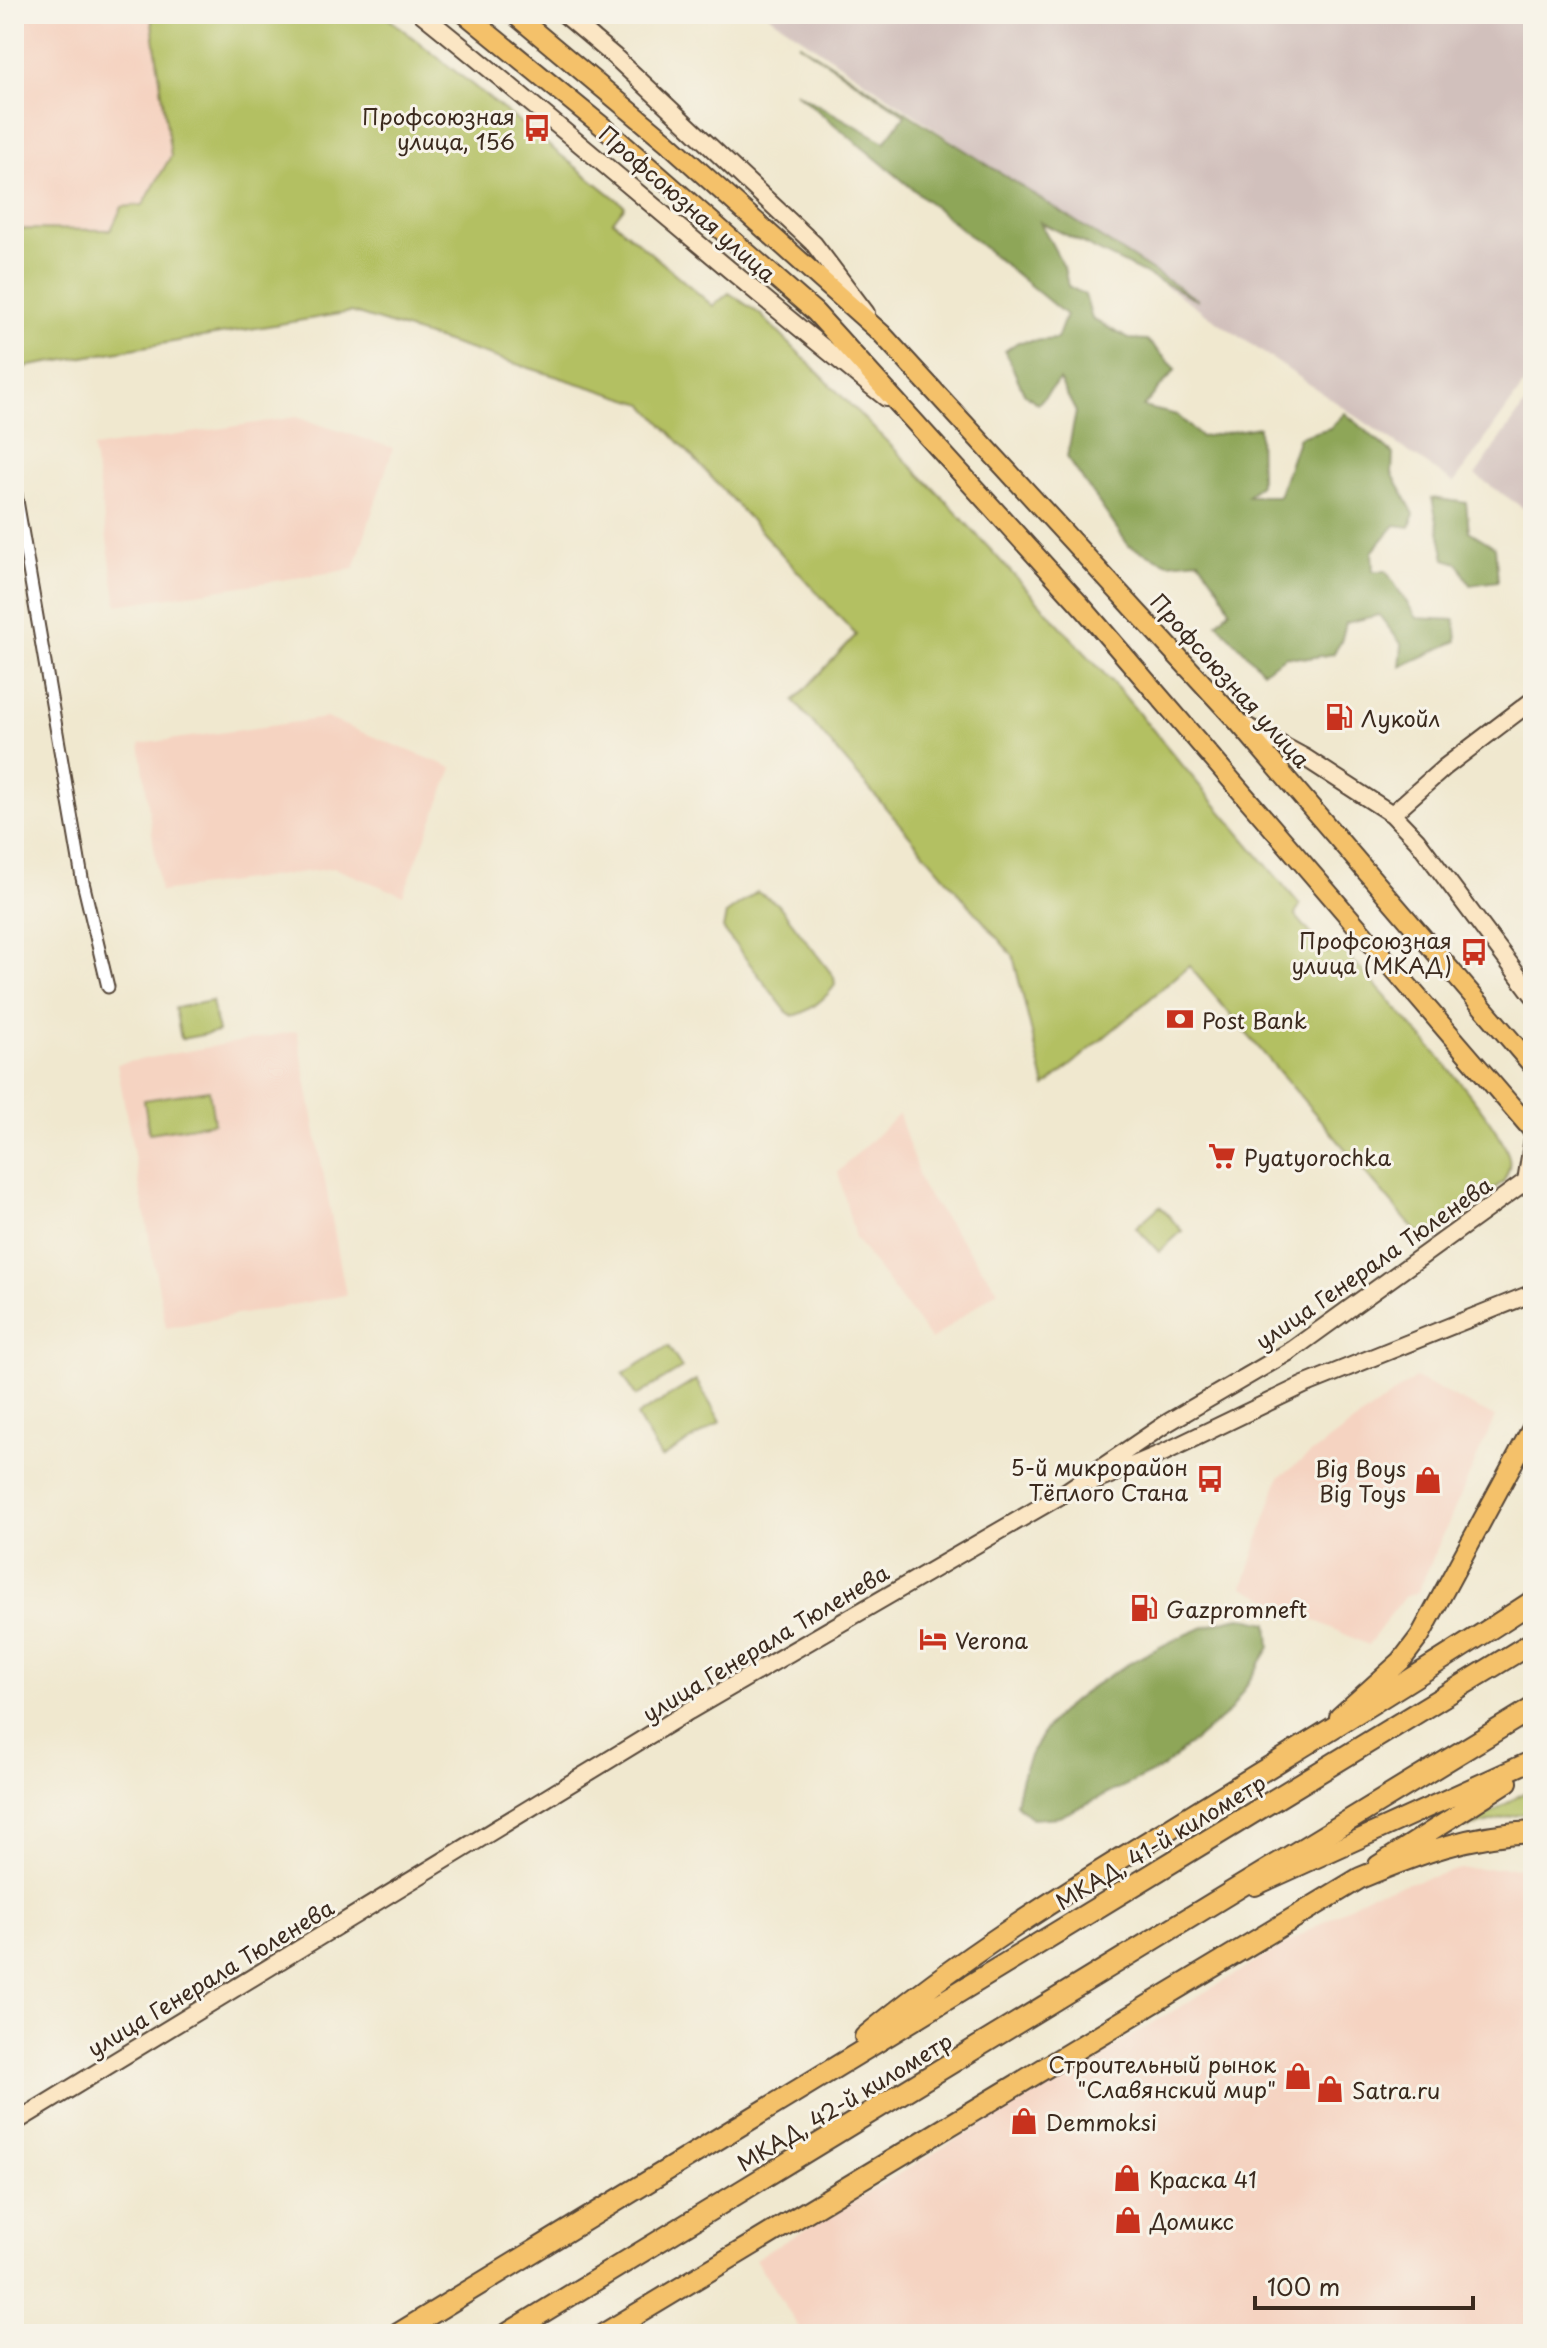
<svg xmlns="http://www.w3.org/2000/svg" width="1547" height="2348" viewBox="0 0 1547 2348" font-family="'Playpen Sans',sans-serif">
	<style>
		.built { fill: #f5d3c1 }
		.industrial { fill: #d1c0bc }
		.green { fill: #b3c062; stroke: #777540; stroke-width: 2 }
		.forest { fill: #8ea658; stroke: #64683b; stroke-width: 2 }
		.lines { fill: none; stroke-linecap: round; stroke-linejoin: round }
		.street-casing { stroke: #564639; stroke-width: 15 }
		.secondary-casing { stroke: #564639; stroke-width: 20 }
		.primary-casing { stroke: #564639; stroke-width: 22 }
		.highway-casing { stroke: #564639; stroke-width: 24 }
		.street { stroke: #fff; stroke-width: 11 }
		.secondary { stroke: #fbe6c4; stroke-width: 16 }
		.primary { stroke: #f4c16b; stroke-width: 18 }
		.highway { stroke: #f4c16b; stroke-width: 20 }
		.labels { text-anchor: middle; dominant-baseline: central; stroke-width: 6; stroke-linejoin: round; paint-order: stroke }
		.poi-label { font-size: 22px; fill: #3b2a1e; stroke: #f7f3e8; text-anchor: start }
		.street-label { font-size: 22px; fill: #3b2a1e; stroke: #f7f3e8 }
	</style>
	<rect width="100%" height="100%" fill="#f7f3e8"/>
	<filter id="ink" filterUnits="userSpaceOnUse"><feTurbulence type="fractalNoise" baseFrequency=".0125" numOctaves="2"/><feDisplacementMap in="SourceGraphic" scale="16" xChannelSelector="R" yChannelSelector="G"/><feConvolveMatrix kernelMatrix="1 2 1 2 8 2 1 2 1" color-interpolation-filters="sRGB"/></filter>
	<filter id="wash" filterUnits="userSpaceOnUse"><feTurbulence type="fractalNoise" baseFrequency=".006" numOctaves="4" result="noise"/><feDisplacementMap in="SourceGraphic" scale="32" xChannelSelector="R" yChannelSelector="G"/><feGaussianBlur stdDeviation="1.8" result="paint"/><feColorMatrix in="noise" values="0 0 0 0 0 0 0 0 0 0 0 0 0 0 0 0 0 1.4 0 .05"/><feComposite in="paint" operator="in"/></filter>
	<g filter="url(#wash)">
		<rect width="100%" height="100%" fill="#f0e8cf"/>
		<path class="built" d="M14,14L151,15L171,156L143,205L122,208L111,230L14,229Z
			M296,417L393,448L354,569L117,605L93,448Z
			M326,718L453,768L403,895L334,868L160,892L140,744Z
			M297,1031L346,1295L166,1328L117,1064Z
			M899,1114L923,1189L998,1290L931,1340L855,1238L838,1172Z
			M1415,1378L1495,1417L1418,1592L1404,1597L1368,1645L1243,1587L1279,1477Z
			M1533,1867V2334H803L755,2259L1372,1893L1460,1869Z"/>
		<path class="industrial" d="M767,14H1533V372L1454,483Z
			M1533,393V510L1529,512L1475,475Z"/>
		<path class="green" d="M147,14H383L625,206L613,221L713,306L729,293L760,314L944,499L1121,692L1300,905L1295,915L1327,953L1339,945C1373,984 1500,1116 1509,1158C1511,1167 1507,1175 1503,1182L1434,1231L1417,1233L1189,966L1045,1087L1013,956L794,701L856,635L644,404L351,312L18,368L14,347V229L111,230L122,207L143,205L171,156L151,16Z
			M757,892L778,904L834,977L835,985C827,997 808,1013 793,1016L787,1012L723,929L726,914Z
			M212,1001L218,1032L181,1039L175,1008Z
			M209,1090L214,1123L149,1133L144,1100Z
			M1160,1206L1182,1231L1159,1252L1136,1227Z
			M668,1346L682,1368L636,1396L623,1374Z
			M696,1380L721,1422L661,1458L637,1416Z
			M1533,1787V1811L1467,1828Z"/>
		<path class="forest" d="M798,43L1198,300L1040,222L1064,267L1068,286L1085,295L1092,319L1129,339L1147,340L1176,369L1143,407L1177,415L1201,437L1259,427L1260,484L1248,496H1279L1299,437L1330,428L1345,413L1393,454L1392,473L1414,514L1410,527L1395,525L1372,552L1373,571H1386L1417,618L1455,620L1457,641L1400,667L1402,645L1379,615L1346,623L1341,642L1333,654L1309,658L1286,656L1263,671L1217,623L1230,610L1219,588L1199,560L1168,563L1129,546L1067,457L1076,412L1059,380L1038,404L1024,393L1005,351L1018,342L1057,339L1066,315L795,92L885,142L905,115Z
			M1432,498L1466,503L1469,531L1495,547L1498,581L1470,585L1458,563L1445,559Z
			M1240,1617L1268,1623L1270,1647L1231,1710L1162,1768L1059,1817L1032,1819L1016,1804C1021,1772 1033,1741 1057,1716C1093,1679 1189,1626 1240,1617Z"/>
	</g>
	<g filter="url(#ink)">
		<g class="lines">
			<g class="street-casing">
				<path id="street" d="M14,483L82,878L108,987"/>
			</g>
			<g class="secondary-casing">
				<path id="secondary" d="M422,14C579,140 729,273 886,398
					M564,14L615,57L814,244L866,313
					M1241,723L1304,757L1392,814L1417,840L1533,995
					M1392,814L1445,767L1533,700
					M1526,1181L1533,1138
					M1093,1482L1165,1452L1304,1385L1533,1293
					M14,2123L689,1711L1058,1497L1167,1423L1292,1350L1526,1181L1533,1179"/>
			</g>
			<g class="primary-casing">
				<path id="primary" d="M465,14L607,130L815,312L1085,610L1533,1131
					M514,14L667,142L882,334L1238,722L1533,1066
					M1339,1717L1401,1661L1420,1636L1533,1426
					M1378,1865L1508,1782
					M1255,1886L1533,1760"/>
			</g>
			<g class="highway-casing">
				<path id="highway" d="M865,2037C960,1958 1064,1893 1169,1829C1291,1753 1413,1680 1533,1601
					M398,2334L1533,1642
					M507,2334L1533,1708
					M604,2334L1360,1878C1418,1854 1470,1834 1533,1832"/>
			</g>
			<use href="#street" class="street"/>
			<use href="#secondary" class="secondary"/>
			<use href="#primary" class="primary"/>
			<use href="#highway" class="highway"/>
		</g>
	</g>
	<defs>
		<g id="bus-bare" transform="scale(2.16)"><path d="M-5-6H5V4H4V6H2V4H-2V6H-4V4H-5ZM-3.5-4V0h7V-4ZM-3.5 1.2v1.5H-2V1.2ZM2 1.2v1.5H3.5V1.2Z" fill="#c8321e" stroke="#f7f3e8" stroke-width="2.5" paint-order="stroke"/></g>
		<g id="fuel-bare" transform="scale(2.16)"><path d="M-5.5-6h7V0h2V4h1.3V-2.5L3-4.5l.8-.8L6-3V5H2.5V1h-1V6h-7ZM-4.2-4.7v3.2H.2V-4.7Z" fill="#c8321e" stroke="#f7f3e8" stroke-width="2.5" paint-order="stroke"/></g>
		<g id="bank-bare" transform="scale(2.16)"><path d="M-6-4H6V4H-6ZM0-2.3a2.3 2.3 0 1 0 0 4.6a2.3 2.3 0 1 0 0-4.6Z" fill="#c8321e" stroke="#f7f3e8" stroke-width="2.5" paint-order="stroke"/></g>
		<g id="supermarket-bare" transform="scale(2.16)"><path d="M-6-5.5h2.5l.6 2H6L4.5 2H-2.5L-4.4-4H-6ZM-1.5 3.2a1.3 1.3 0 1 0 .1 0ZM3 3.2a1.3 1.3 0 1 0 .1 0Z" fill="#c8321e" stroke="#f7f3e8" stroke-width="2.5" paint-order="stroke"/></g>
		<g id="shop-bare" transform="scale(2.16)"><path d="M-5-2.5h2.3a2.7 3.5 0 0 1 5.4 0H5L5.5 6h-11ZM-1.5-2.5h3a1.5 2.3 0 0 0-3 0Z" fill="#c8321e" stroke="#f7f3e8" stroke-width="2.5" paint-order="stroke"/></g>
		<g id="hotel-bare" transform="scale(2.16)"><path d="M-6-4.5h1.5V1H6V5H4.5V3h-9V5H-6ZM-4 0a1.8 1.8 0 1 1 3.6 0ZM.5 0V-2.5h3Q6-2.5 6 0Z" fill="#c8321e" stroke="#f7f3e8" stroke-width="2.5" paint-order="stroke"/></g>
	</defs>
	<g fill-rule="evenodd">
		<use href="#bus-bare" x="537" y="128"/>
		<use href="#fuel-bare" x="1339" y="717"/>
		<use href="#bus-bare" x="1474" y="952"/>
		<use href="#bank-bare" x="1180" y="1019"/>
		<use href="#supermarket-bare" x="1222" y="1156"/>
		<use href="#bus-bare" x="1210" y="1479"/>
		<use href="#shop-bare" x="1428" y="1480"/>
		<use href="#fuel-bare" x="1144" y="1608"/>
		<use href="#hotel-bare" x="933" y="1639"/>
		<use href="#shop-bare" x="1298" y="2076"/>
		<use href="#shop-bare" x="1330" y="2089"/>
		<use href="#shop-bare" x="1024" y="2121"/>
		<use href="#shop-bare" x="1127" y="2178"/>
		<use href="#shop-bare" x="1128" y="2220"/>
	</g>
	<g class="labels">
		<g class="poi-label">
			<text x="515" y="115" text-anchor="end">Профсоюзная<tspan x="515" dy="25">улица, 156</tspan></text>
			<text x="1361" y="717">Лукойл</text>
			<text x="1452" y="939" text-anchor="end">Профсоюзная<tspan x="1452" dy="25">улица (МКАД)</tspan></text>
			<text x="1202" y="1019">Post Bank</text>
			<text x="1244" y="1156">Pyatyorochka</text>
			<text x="1188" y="1466" text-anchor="end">5-й микрорайон<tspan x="1188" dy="25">Тёплого Стана</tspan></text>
			<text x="1406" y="1467" text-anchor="end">Big Boys<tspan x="1406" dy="25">Big Toys</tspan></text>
			<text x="1166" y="1608">Gazpromneft</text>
			<text x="955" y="1639">Verona</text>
			<text x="1276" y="2063" text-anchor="end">Строительный рынок<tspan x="1276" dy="25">"Славянский мир"</tspan></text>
			<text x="1352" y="2089">Satra.ru</text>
			<text x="1046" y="2121">Demmoksi</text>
			<text x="1149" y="2178">Краска 41</text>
			<text x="1150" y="2220">Домикс</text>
		</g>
		<g class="street-label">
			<text transform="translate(688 203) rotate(41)">Профсоюзная улица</text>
			<text transform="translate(1231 680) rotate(48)">Профсоюзная улица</text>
			<text transform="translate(1373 1262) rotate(-35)">улица Генерала Тюленева</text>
			<text transform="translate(765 1642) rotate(-31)">улица Генерала Тюленева</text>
			<text transform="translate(1160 1841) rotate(-31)">МКАД, 41-й километр</text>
			<text transform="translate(210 1977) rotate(-31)">улица Генерала Тюленева</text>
			<text transform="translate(844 2101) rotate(-31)">МКАД, 42-й километр</text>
		</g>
	</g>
	<rect width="1547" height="2348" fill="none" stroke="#f7f3e8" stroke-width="48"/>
	<path d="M1255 2296v12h218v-12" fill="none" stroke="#3b2a1e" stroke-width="4"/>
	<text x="1267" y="2296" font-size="24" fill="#3b2a1e" stroke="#f7f3e8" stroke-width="6" paint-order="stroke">100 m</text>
</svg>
